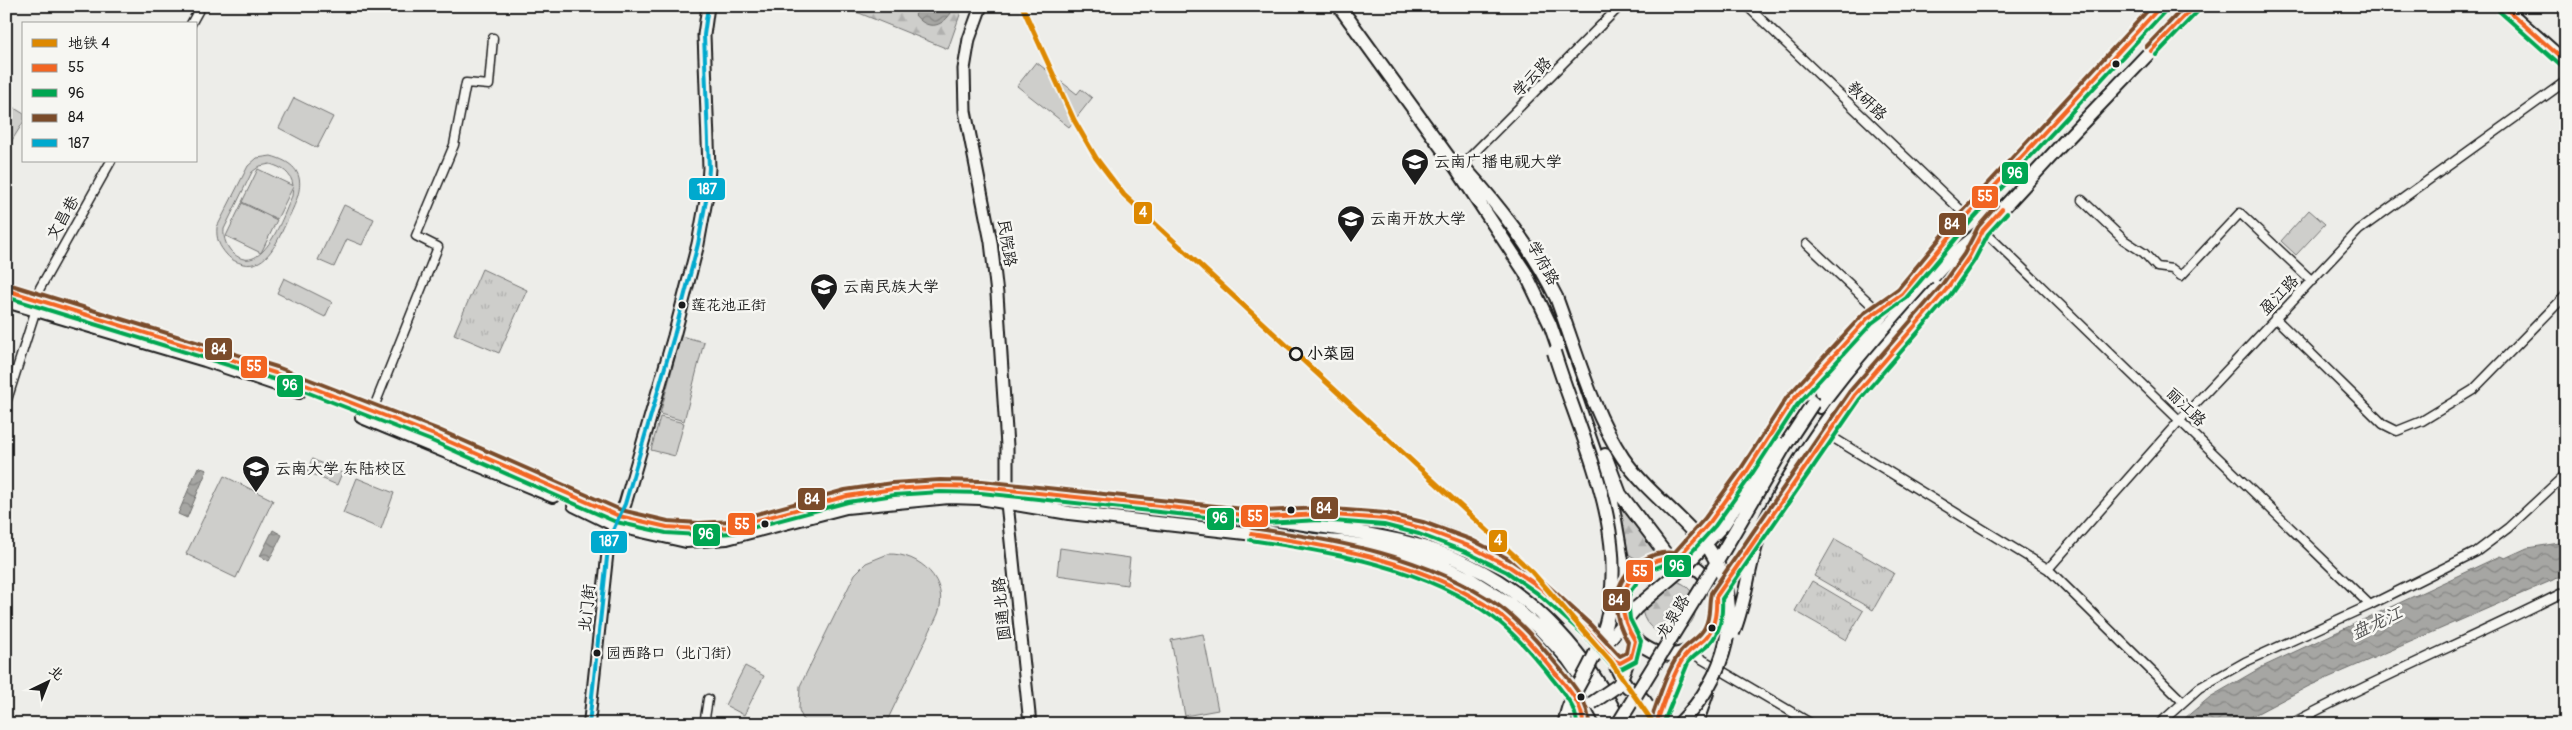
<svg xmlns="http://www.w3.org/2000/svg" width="2572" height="730" viewBox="0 0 2572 730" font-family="Pangolin,'LXGW WenKai TC',sans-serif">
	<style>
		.grass { fill: #cececb; stroke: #757574; fill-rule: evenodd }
		.forest { fill: url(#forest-firs); stroke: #757574 }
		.park { fill: url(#park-tufts); stroke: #757574 }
		.water { fill: url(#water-waves); stroke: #6f6f6d }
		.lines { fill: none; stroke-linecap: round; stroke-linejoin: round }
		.minor-casing { stroke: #1c1c1c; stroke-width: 11 }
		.tertiary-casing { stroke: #1c1c1c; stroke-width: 14 }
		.secondary-casing { stroke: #1c1c1c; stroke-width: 15 }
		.primary-casing { stroke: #1c1c1c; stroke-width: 16 }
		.minor { stroke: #f6f6f2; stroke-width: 8 }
		.tertiary { stroke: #f6f6f2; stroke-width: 10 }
		.secondary { stroke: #f6f6f2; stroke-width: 11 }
		.primary { stroke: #f6f6f2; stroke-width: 12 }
		.primary-bridge-casing { stroke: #1c1c1c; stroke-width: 16; stroke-linecap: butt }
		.primary-bridge { stroke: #f6f6f2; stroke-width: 12 }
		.bus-1-casing { stroke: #f6f6f2; stroke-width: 8 }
		.bus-2-casing { stroke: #f6f6f2; stroke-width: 8 }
		.bus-3-casing { stroke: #f6f6f2; stroke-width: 8 }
		.bus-4-casing { stroke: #f6f6f2; stroke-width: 8 }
		.bus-1 { stroke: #f26522; stroke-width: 4 }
		.bus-2 { stroke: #00a651; stroke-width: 4 }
		.bus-3 { stroke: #7a4b2a; stroke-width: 4 }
		.bus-4 { stroke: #00a9ce; stroke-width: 4 }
		.metro-1-casing { stroke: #f6f6f2; stroke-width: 9 }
		.metro-1 { stroke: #d80; stroke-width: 5 }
		.bus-dot { fill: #1c1c1c; stroke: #f6f6f2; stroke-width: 2 }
		.stop-dot { fill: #f6f6f2; stroke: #1c1c1c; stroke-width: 2.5 }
		.labels { text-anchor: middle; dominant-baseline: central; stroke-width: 5; stroke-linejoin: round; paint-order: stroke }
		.bus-label { font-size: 15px; fill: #1c1c1c; stroke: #f6f6f2; text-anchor: start }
		.street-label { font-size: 16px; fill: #1c1c1c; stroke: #f6f6f2 }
		.poi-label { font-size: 16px; fill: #1c1c1c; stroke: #f6f6f2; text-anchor: start }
		.stop-label { font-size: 16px; font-weight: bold; fill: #1c1c1c; stroke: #f6f6f2; text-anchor: start }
		.water-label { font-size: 18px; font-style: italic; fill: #535352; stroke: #f6f6f2 }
		.line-badge { stroke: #f6f6f2; stroke-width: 2 }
		.badge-label { font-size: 14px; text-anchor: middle; font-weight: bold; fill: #fff }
	</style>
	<defs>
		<pattern id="forest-firs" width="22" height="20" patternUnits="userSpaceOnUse" patternTransform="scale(1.25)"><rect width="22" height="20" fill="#cececb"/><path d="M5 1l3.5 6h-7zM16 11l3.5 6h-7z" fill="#b0b0ae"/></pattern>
		<pattern id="park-tufts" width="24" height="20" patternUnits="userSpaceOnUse" patternTransform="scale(1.25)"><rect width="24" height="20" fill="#cececb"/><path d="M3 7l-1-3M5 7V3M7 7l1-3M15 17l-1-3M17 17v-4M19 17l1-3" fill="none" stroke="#b0b0ae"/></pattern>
		<pattern id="water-waves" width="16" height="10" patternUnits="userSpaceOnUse" patternTransform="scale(1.25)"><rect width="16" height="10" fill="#a6a6a3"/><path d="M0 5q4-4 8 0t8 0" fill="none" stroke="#868684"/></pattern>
	</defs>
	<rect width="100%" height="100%" fill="#edede9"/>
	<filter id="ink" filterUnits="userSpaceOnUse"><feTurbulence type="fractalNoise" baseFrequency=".02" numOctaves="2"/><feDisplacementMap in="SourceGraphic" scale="10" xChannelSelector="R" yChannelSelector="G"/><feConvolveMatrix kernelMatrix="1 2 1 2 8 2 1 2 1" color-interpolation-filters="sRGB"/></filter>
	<g filter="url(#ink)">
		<path class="grass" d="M1036,62L1077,94L1081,89L1092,98L1069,127L1017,86Z
			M294,98L333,117L317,148L279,128Z
			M6,103L24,114V121L6,150Z
			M271,156C312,167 301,193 287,221C278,239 268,269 243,264C237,262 231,260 227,255C219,246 216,239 217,227L248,166L257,158ZM270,164C281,167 292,173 293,186L258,169L242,202L277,219L293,187L292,196C284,214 263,278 234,254C227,248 223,239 224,229L252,172L260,166Z
			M242,203L277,220L261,253L226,236Z
			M344,205L374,219L362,245L347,239L334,267L318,260Z
			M2309,210L2325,224L2296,255L2281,241Z
			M284,278L332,302L325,317L277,293Z
			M681,336L704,342L684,421L660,414Z
			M660,417L684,423L675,456L651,450Z
			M312,459L342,473L337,485L307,472Z
			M224,476L273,500L236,578L186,554Z
			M357,478L394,493L381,529L343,513Z
			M1060,548L1130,558L1127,585L1057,575Z
			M888,554C920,553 950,581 938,614L887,721L886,724H805L799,710L800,686L855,574L866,563Z
			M1203,634L1218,710L1185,716L1171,640Z
			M745,666L764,676L744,715L725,705Z"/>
		<path class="forest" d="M824,6H963L948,49L859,13Z
			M1620,504L1655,552L1638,560L1628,554Z
			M1642 607a27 27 0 1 1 54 0a27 27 0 1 1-54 0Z"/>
		<path class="park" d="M482,269L527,290L499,353L454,334Z
			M1835,539L1894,573L1873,610L1814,576Z
			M1812,581L1863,611L1846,640L1795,611Z"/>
		<path class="water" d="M921,6H947L951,13C941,28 927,30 915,15Z
			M198,467L207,470L187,518L178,514Z
			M273,530L282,535L269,561L260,556Z
			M2566,542V572L2553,580L2309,686L2237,724H2178L2210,697L2262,667L2500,556L2505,558L2527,548Z"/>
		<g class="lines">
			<g class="minor-casing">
				<path id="minor" d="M1747,6L1967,216
					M191,24L201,6
					M1462,165L1620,6
					M2082,200L2124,240L2144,253L2157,267L2172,269L2181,276L2240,213L2312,281
					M1983,230L2370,605
					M1807,244L1877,310
					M40,288L111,161
					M2275,318L2383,424L2397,431L2422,421L2473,390L2566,295
					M6,403L37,306
					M372,412L438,247L416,236L454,145L466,83L489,85L493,38
					M1827,434L2048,569L2182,701
					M2048,569L2180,420L2359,230L2566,81
					M1688,651L1812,724
					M704,724L708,699
					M2159,724L2199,688L2245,662L2370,605L2476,552L2508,528L2566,474
					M2291,724C2381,676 2475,637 2566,591"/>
			</g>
			<g class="tertiary-casing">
				<path id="tertiary" d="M589,724L609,539L615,525"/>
			</g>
			<g class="secondary-casing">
				<path id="secondary" d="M981,6L969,39L964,69L965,111L991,242L997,294L1007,446V503L1030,724
					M2503,6L2566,62
					M615,523L625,504L674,336L698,244L707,195L709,168L704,35L708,6"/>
			</g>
			<g class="primary-casing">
				<path id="primary" d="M1339,6L1457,169L1525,272L1550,324L1612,502L1625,578L1623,592
					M1462,165C1499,206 1532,248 1556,297
					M6,290L275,373L434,435L619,516L667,527L699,529L732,527L847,496L893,489L940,486L981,487C1093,499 1206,509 1318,526C1369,534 1420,541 1467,564C1535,596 1589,656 1621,724
					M6,301L205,360L299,392
					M1821,392L1848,355L1967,216L2161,6
					M1820,407L1868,349L1954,254L1983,230L2064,142L2194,6
					M362,417L553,496
					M1605,455L1620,494L1668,557
					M1782,500C1813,453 1844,407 1880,364C1915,323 1961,285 1981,234
					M574,505L615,525L686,541L727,538L846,507L949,497L980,498L1069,513L1298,539L1341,542L1390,550L1429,560L1470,579L1510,604L1541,630L1568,659L1591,692L1608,724
					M1286,516C1318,514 1352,514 1384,519C1467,530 1556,588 1608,653C1616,663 1619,676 1627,686C1630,689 1635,691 1639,695C1648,703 1652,712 1656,724
					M1329,547C1367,557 1407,566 1443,581C1502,607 1553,660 1584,716
					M1668,557C1675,559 1683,561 1690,564C1713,575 1726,610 1710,632C1656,703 1566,588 1668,557Z
					M1676,560L1710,522L1745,474L1792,401L1868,318L1885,305
					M1716,597L1757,537
					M1620,682L1635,641
					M1656,724L1674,677L1688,651
					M1696,724L1707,693"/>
			</g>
			<use href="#minor" class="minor"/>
			<use href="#tertiary" class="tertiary"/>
			<use href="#secondary" class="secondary"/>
			<use href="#primary" class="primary"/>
			<g class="primary-bridge-casing">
				<path id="primary-bridge" d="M1556,297C1576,350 1592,412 1623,458C1643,487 1670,507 1693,532C1699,539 1707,545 1711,552C1747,611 1725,678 1679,724
					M1554,352C1580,438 1631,530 1606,623C1602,638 1595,655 1588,668C1579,686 1566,704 1565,724
					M1733,633C1747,599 1748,562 1762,528C1770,509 1781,492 1791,474C1832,405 1885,347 1938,287
					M1600,650L1636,608L1684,567L1724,524L1777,442
					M1592,703L1617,686
					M1618,724L1701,589L1784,447L1813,403"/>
			</g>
			<use href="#primary-bridge" class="primary-bridge"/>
			<g class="bus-1-casing">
				<path id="bus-1" d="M2503,6L2566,62
					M2151,51L2194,6
					M6,290L275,373L434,435L619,516L667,527L699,529L732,527L847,496L893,489L940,486L981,487L1263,517L1320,514L1385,519L1421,528L1469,546L1510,567L1541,588L1587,630L1614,660L1620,663L1631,657L1635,641C1618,614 1616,584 1646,566C1655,560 1665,557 1676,560L1710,522L1745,474L1792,401L1868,318L1902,294L1967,216L2161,6
					M1251,534C1334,546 1426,562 1496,612C1517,627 1535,648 1552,669C1564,684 1583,702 1583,724
					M1656,724C1664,703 1670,681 1681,662C1686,653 1692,649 1700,643C1715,632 1717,614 1716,597L1855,395L1946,290L1969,257L1983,230L2002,209"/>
			</g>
			<g class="bus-2-casing">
				<path id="bus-2" d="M2499,11L2562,67
					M2156,55L2199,10
					M6,297L273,379L432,441L616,522L666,533L699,535L733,533L848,502L894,495L940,492L981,493L1262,523L1320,520L1384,525L1419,534L1466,552L1507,572L1537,593L1583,634L1610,665L1621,669L1636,661L1641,641L1630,619L1628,600L1630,592L1641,577L1650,570L1663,565L1677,566L1681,564L1715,526L1750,477L1797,405L1872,323L1906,298L1972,220L2166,10
					M1250,540C1332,552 1426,567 1494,618C1514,633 1531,653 1547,672C1558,687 1576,704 1577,724
					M1663,724L1688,663C1693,656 1699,653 1706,647C1720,635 1723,616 1722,599L1860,399L1951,294L1974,261L1988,234L2007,213"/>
			</g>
			<g class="bus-3-casing">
				<path id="bus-3" d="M2146,47L2185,6
					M8,284L277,367L437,429L621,510L668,521L699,523L731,521L845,490L892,483L940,480L982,481L1263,511L1320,508L1385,513L1423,522L1472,540L1513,561L1545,583L1591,625L1620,656L1626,653L1628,642C1610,613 1611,581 1641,561C1651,555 1662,551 1674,553L1705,518L1740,470L1787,397L1864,313L1898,289L1962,212L2152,6
					M1252,528C1336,540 1427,556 1499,606C1521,622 1540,644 1557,665C1571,682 1589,701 1589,724
					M1650,722C1659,699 1665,674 1679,654C1686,643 1700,639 1705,627C1711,616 1708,605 1711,593L1850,391L1941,286L1964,254L1978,227L1997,205"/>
			</g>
			<g class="bus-4-casing">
				<path id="bus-4" d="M589,724L609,539L625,504L674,336L698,244L707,195L709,168L704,35L708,6"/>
			</g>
			<use href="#bus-1" class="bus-1"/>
			<use href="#bus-2" class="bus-2"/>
			<use href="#bus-3" class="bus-3"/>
			<use href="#bus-4" class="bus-4"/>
			<g class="metro-1-casing">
				<path id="metro-1" d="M1022,6L1074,120L1096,158L1124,195L1532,572L1611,662L1654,724"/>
			</g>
			<use href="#metro-1" class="metro-1"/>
		</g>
	</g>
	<defs>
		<g id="university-pin" transform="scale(1.4375)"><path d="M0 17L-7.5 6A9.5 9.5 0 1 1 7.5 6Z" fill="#1c1c1c" stroke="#f6f6f2"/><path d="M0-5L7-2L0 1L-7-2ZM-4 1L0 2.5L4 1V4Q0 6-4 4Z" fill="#fff"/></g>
	</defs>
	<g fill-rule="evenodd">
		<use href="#university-pin" x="1415" y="162"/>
		<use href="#university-pin" x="1351" y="219"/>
		<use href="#university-pin" x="824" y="287"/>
		<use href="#university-pin" x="256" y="469"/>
	</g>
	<g class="bus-dot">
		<circle cx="2116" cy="64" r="4.5"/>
		<circle cx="682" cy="305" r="4.5"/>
		<circle cx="1291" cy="510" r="4.5"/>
		<circle cx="765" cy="524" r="4.5"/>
		<circle cx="1712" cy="628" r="4.5"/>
		<circle cx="597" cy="653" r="4.5"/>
		<circle cx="1581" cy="697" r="4.5"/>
	</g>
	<circle class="stop-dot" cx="1296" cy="354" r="6"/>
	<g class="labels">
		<g class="bus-label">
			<text x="691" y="305">莲花池正街</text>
			<text x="606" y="653">园西路口（北门街）</text>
		</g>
		<g class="street-label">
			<text transform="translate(1532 77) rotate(-46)">学云路</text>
			<text transform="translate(1867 101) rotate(44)">教研路</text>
			<text transform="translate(63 218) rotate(-60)">文昌巷</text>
			<text transform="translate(1007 243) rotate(81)">民院路</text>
			<text transform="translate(1543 263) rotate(61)">学府路</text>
			<text transform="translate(2279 295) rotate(-46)">盈江路</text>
			<text transform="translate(2186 407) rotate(44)">丽江路</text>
			<text transform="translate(587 608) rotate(-84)">北门街</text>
			<text transform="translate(1002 609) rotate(-96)">圆通北路</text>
			<text transform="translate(1673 617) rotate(-58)">龙泉路</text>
		</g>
		<g class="poi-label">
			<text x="1434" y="162">云南广播电视大学</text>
			<text x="1370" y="219">云南开放大学</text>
			<text x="843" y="287">云南民族大学</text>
			<text x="275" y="469">云南大学 东陆校区</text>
		</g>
		<g class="stop-label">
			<text x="1307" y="354">小菜园</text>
		</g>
		<g class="water-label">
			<text transform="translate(2377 623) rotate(-25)">盘龙江</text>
		</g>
	</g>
	<g class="line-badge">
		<rect x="2001" y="161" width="28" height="24" rx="5" fill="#00a651"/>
		<rect x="688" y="177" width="38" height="24" rx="5" fill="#00a9ce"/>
		<rect x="1971" y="185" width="28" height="24" rx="5" fill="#f26522"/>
		<rect x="1133" y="201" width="20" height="24" rx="5" fill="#d80"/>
		<rect x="1938" y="212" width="29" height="24" rx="5" fill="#7a4b2a"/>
		<rect x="204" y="337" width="29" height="24" rx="5" fill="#7a4b2a"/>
		<rect x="240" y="355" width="28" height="24" rx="5" fill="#f26522"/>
		<rect x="276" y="374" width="28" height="24" rx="5" fill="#00a651"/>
		<rect x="797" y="487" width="29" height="24" rx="5" fill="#7a4b2a"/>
		<rect x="1310" y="496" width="29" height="24" rx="5" fill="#7a4b2a"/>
		<rect x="1240" y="504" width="29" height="24" rx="5" fill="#f26522"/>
		<rect x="1206" y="507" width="29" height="24" rx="5" fill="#00a651"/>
		<rect x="727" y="512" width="29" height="24" rx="5" fill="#f26522"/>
		<rect x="692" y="523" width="29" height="24" rx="5" fill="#00a651"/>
		<rect x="1488" y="529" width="20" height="24" rx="5" fill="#d80"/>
		<rect x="590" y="530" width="38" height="24" rx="5" fill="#00a9ce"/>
		<rect x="1663" y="554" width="29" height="24" rx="5" fill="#00a651"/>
		<rect x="1625" y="559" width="29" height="24" rx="5" fill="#f26522"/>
		<rect x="1602" y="588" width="29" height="24" rx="5" fill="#7a4b2a"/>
	</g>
	<g class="badge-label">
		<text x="2015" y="178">96</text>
		<text x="707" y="194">187</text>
		<text x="1985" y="201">55</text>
		<text x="1143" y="217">4</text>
		<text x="1952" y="229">84</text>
		<text x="219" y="354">84</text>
		<text x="254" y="371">55</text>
		<text x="290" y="390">96</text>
		<text x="812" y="504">84</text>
		<text x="1324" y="513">84</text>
		<text x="1255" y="521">55</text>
		<text x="1220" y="523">96</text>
		<text x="742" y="529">55</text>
		<text x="706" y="539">96</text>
		<text x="1498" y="545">4</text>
		<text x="609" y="546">187</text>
		<text x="1677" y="571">96</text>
		<text x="1640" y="576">55</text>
		<text x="1616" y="605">84</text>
	</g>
	<rect width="2572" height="730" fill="none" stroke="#f6f6f2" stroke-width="25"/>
	<rect x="12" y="12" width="2547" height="705" fill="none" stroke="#1c1c1c" stroke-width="2" filter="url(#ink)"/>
	<rect x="22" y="22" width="175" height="140" fill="#f6f6f2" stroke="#9f9f9c"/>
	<rect x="32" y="39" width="25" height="8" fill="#dd8800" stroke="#9f9f9c"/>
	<text x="68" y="48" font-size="15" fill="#1c1c1c">地铁 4</text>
	<rect x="32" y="64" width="25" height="8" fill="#f26522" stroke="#9f9f9c"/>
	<text x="68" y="72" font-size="15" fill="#1c1c1c">55</text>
	<rect x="32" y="89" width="25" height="8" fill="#00a651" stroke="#9f9f9c"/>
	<text x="68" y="98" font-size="15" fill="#1c1c1c">96</text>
	<rect x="32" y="114" width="25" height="8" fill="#7a4b2a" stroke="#9f9f9c"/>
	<text x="68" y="122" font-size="15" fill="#1c1c1c">84</text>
	<rect x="32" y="139" width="25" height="8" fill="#00a9ce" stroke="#9f9f9c"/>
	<text x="68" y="148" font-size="15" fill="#1c1c1c">187</text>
	<g transform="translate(48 682) rotate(43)" stroke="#f6f6f2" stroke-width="4" paint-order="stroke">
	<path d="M0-4L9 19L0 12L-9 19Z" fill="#1c1c1c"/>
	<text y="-8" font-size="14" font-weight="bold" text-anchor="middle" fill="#1c1c1c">北</text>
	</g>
</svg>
